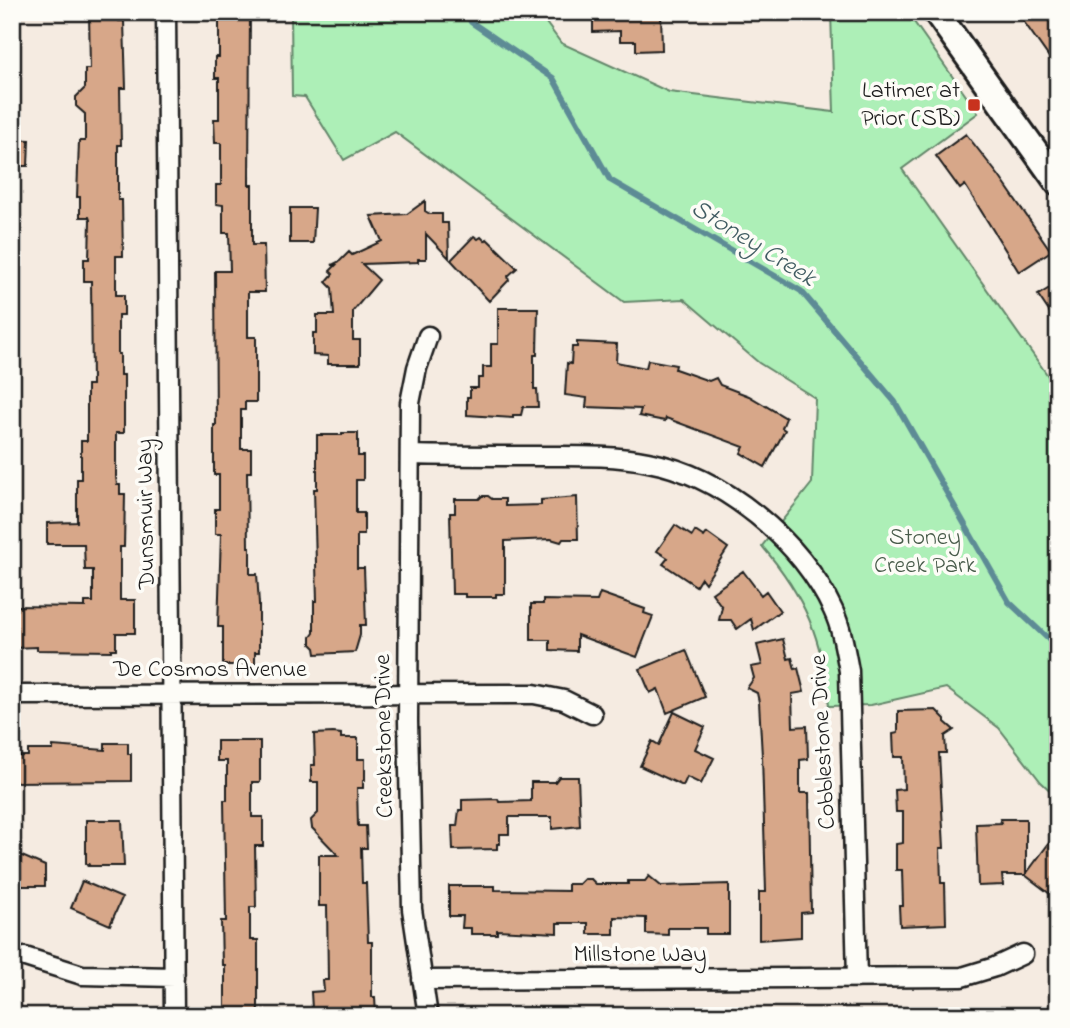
<svg xmlns="http://www.w3.org/2000/svg" width="1070" height="1028" viewBox="0 0 1070 1028" font-family="'Indie Flower',sans-serif">
	<style>
		.green { fill: #adefb7; stroke: #64866a; stroke-width: 2 }
		.lines { fill: none; stroke-linecap: round; stroke-linejoin: round }
		.stream { stroke: #5d8b95; stroke-width: 6 }
		.building { fill: #d7a789; stroke: #1c1c1c; stroke-width: 2 }
		.street-casing { stroke: #1c1c1c; stroke-width: 23 }
		.secondary-casing { stroke: #1c1c1c; stroke-width: 30 }
		.street { stroke: #fdfcf7; stroke-width: 18 }
		.secondary { stroke: #fdfcf7; stroke-width: 24 }
		.poi-dot { fill: #c8321e; stroke: #fdfcf7; stroke-width: 2.5 }
		.labels { text-anchor: middle; dominant-baseline: central; stroke-width: 7; stroke-linejoin: round; paint-order: stroke }
		.poi-label { font-size: 24px; fill: #1c1c1c; stroke: #fdfcf7; text-anchor: end }
		.street-label { font-size: 24px; fill: #1c1c1c; stroke: #fdfcf7 }
		.park-label { font-size: 24px; fill: #485b4a; stroke: #fdfcf7 }
		.water-label { font-size: 26px; font-style: italic; fill: #425d63; stroke: #fdfcf7 }
	</style>
	<rect width="100%" height="100%" fill="#f5ebe1"/>
	<filter id="ink" filterUnits="userSpaceOnUse"><feTurbulence type="fractalNoise" baseFrequency=".0143" numOctaves="2"/><feDisplacementMap in="SourceGraphic" scale="14" xChannelSelector="R" yChannelSelector="G"/><feConvolveMatrix kernelMatrix="1 2 1 2 8 2 1 2 1" color-interpolation-filters="sRGB"/></filter>
	<g filter="url(#ink)">
		<path class="green" d="M291,12H538L561,43L669,92L834,112L831,12H907L978,113L902,169L1058,390V798L1041,782L999,728L946,688L871,705L829,706C823,640 805,596 762,546L812,483L815,398L759,363L684,299L624,302L395,132L344,160L305,97L292,96Z"/>
		<g class="lines">
			<path class="stream" d="M467,12L471,22L553,78L610,180L801,291L895,402L1009,602L1058,648"/>
		</g>
		<path class="building" d="M89,12H119V21H124L126,88H120L121,145H118V200H122L123,256H116V295H124V315H118V354H120V375H124V433H116V477L117,485H120V494H125L124,547H120V600H135V633H116V649H111V651L37,650V647L12,648V606L85,607V602H93V570H85L84,544H47V523L77,522V479H81V441H87V385H92L91,281H84V259H89L90,220L89,217H80V197H77L79,141H85V114L76,106V97L85,88V69H90Z
			M219,12H250L249,185H252V245H264L265,292H248V337H256V402H245V410H241V449H251V472H247L248,547H250V574H257L259,604V652H255V665H223V627H218L221,534H215V509H219V475H214V425H216L215,271H230L229,233H223V205L216,204V185H221V143H215L214,119H219V78H215V57H219Z
			M593,12H661L662,50L636,51V41H620V31L593,32Z
			M1017,12H1058V70Z
			M966,134L999,176L1051,251L1019,272L965,185L960,189L936,156Z
			M12,139L29,140L28,166H12Z
			M425,201V211L430,214H442V223H448L449,258L426,234V259H418V262L362,264L379,280L353,311V340H360V364H328V356L313,355V333H317V315H334L332,288L326,282L333,274L330,271L336,265H332L340,261L349,252L352,255L382,241L371,216L407,214Z
			M290,208H315L313,243H290Z
			M474,236L478,239L481,237L485,241L487,239L517,268L508,276L509,280L489,301L451,260Z
			M1058,283V325L1038,295Z
			M498,308H538L537,355H534V389H537L538,407H523L521,415H513V418L467,415V397H470V388H478V378H483V367H491V344H498Z
			M577,342L617,344L616,362L646,368L648,360L676,365L675,369L709,381L716,378L720,385L749,396L786,418L782,428L785,430L765,467L741,453L744,447L666,418L665,421L639,416L641,409L586,407L587,398L565,395L567,363L571,364L572,347H577Z
			M342,433H358V456H363V480H356V513H364V535H357V568H364L366,625H360V635L355,652L316,654L315,648L311,644V637L314,633V601H317L314,489H317V435H342Z
			M482,496H488L492,499H505V506L541,505V500L577,497L578,539H563L561,542L551,539L505,541V594H496V597H465V594H452L450,513H455V499H479Z
			M675,525L692,536L695,531L704,537L707,533L728,548L705,583L701,578L696,586L663,564L668,558L657,551Z
			M743,571L761,595L766,591L780,611L754,630L751,619L737,629L731,620H719L722,607L712,593Z
			M600,593L645,609L644,613L653,616L637,657L577,635V651L550,650V640H531V604H543V600L597,601Z
			M783,639L788,659L792,658L795,669L798,668L804,692L792,694L793,727L807,726L808,759L800,760V793H809L811,912L801,913V937L759,940V892H766L762,756L759,702L757,693L747,688L754,678L751,667L762,665L757,645Z
			M686,650L705,697L667,713L658,689L650,693L640,669Z
			M936,710L945,719V722L954,730L945,736L946,753H939L944,848H940L941,883H945L946,924L900,926L899,906H903L902,870H896V844L903,843V812H896L895,790L904,789L903,757H894L893,734L898,733V711Z
			M674,712L705,727L695,749L714,758L701,784L687,777L683,786L640,766L652,741L659,745Z
			M333,733L341,734V738H358V759H365V780H363V788H357L358,826H366L367,848H361L362,883H366L368,942H372V997H375L376,1016H326L325,1008L312,1009L311,992L324,991L323,980H328L327,906H319V855H338L312,828L311,820L318,813V782H311V765H315L314,734Z
			M217,741H260V782H252V817H263V846H255L256,907H250V940H258V1016H225V965H222L221,921H226L224,800H227V761H217Z
			M105,743H128V754H131V781L12,782V756H28V750H53V746L105,750Z
			M559,777H578L580,826L552,829V817H509V834H500V844H497V849L453,850L452,826H457L459,810H462V800L498,799L499,802L531,801V782H555Z
			M1000,819H1026V874L1058,831V900L1025,875H1002L1003,885L978,886L976,824L1001,823Z
			M86,820H122L124,866H88L89,864H86Z
			M12,856H22L45,866V886H12Z
			M649,876L661,886L729,884V934H706V928H668V935L646,934V918L614,917V934H588V923H557V933L497,930V934H471V928H462L463,916H449V886H495V890L568,891V884H579L584,879H591L596,884H628V881H645Z
			M82,881L122,898L110,925L71,908Z"/>
		<g class="lines">
			<g class="street-casing">
				<path id="street" d="M166,12L174,1016
					M410,455C454,456 498,456 542,456C578,456 613,455 648,462C724,476 801,541 833,610C842,629 845,650 849,671L857,978
					M12,695L534,694L564,700L592,714
					M25,957L82,975L174,977
					M422,980L962,977L995,967L1023,954
					M428,1016L412,909L408,721L410,403L417,368L428,336"/>
			</g>
			<g class="secondary-casing">
				<path id="secondary" d="M936,12L1058,183"/>
			</g>
			<use href="#street" class="street"/>
			<use href="#secondary" class="secondary"/>
		</g>
	</g>
	<rect class="poi-dot" x="967" y="98" width="14" height="14" rx="3.5"/>
	<g class="labels">
		<g class="poi-label">
			<text x="960" y="91">Latimer at<tspan x="960" dy="28">Prior (SB)</tspan></text>
		</g>
		<g class="street-label">
			<text transform="translate(147 514) rotate(-91)">Dunsmuir Way</text>
			<text x="210" y="670">De Cosmos Avenue</text>
			<text transform="translate(385 736) rotate(-91)">Creekstone Drive</text>
			<text transform="translate(824 742) rotate(-93)">Cobblestone Drive</text>
			<text x="640" y="955">Millstone Way</text>
		</g>
		<g class="park-label">
			<text x="925" y="538">Stoney<tspan x="925" dy="28">Creek Park</tspan></text>
		</g>
		<g class="water-label">
			<text transform="translate(753 244) rotate(32)">Stoney Creek</text>
		</g>
	</g>
	<rect width="1070" height="1028" fill="none" stroke="#fdfcf7" stroke-width="42"/>
	<rect x="21" y="21" width="1028" height="986" fill="none" stroke="#1c1c1c" stroke-width="2.5" filter="url(#ink)"/>
</svg>
